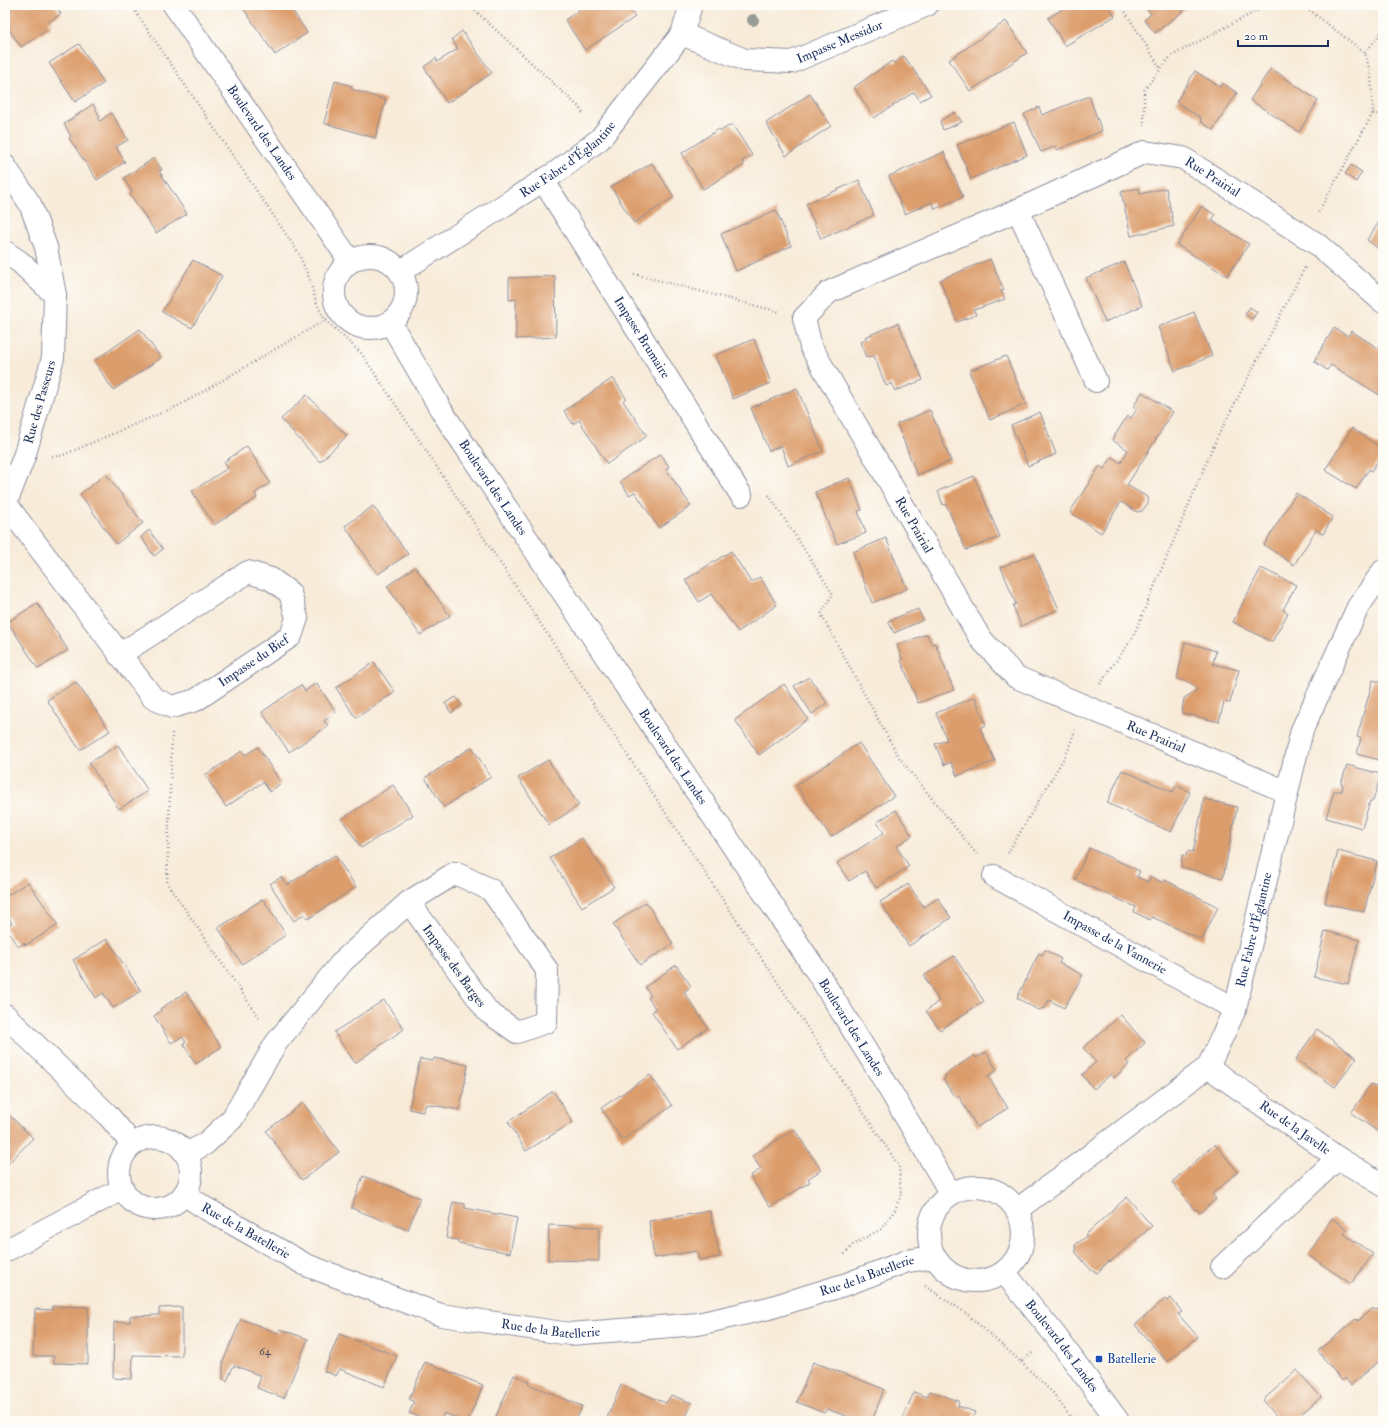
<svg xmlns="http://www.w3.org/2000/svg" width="1388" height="1426" viewBox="0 0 1388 1426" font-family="'IM FELL Double Pica',serif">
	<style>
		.building { fill: #dc9d6c }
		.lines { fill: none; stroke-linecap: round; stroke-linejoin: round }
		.minor-casing { stroke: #8a8d9c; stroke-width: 24 }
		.path { stroke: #8a8d9c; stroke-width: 2.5; stroke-dasharray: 1 3; stroke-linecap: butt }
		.minor { stroke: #fff; stroke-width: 22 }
		.tree { fill: #979c96 }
		.transit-dot { fill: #1a4fb4; stroke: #fdfcf7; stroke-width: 1.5 }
		.labels { text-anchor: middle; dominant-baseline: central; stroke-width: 3; stroke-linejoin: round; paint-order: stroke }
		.number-label { font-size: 11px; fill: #4b4a62 }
		.street-label { font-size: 13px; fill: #1b2f5e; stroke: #fdfcf7 }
		.transit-label { font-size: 13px; fill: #164399; stroke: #fdfcf7; text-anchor: start }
	</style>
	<rect width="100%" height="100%" fill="#fdfcf7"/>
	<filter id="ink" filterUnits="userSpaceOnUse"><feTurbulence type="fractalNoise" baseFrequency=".025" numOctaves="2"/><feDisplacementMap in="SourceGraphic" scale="8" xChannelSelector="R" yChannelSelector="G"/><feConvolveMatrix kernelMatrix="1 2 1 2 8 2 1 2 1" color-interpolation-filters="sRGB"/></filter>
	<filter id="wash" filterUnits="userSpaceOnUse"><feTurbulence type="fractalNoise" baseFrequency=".012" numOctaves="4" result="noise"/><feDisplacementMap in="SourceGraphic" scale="16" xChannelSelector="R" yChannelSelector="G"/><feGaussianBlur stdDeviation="0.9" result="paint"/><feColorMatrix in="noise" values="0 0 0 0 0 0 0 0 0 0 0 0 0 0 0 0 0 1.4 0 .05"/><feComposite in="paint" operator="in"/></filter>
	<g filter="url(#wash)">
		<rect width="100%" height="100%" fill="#f8ebd9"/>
		<g id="blocks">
			<path class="building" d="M5,5H55L61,14L48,22L51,27L21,47L5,23Z
				M248,5H289L307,33L275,55L243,8Z
				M586,5H627L635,17L585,50L565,20Z
				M1069,5H1107L1115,16L1065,46L1048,18Z
				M1144,5H1191L1155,33L1144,20L1151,14Z
				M1006,21L1027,53L970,91L949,60Z
				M462,31L492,73L447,103L424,67L436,58L437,62L458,49L452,39Z
				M79,44L104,83L75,102L49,63Z
				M904,56L931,95L920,101L914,92L874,118L854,87L892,61L894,63Z
				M1271,68L1318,101L1299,132L1250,100Z
				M1195,71L1220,87L1223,83L1237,93L1213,130L1200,121L1201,118L1176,102Z
				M335,81L352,86L351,89L386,100L375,138L324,123Z
				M810,94L831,126L786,156L766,123Z
				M1089,96L1102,131L1057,150L1056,146L1041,152L1024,114L1039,107L1042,115Z
				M93,104L100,117L98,119L100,121L111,113L128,140L116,147L125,162L97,180L69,138L71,136L64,124Z
				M955,112L962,122L943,130L940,121Z
				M1014,122L1027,155L971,179L957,145Z
				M732,124L752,155L742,161L744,165L703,189L682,153L719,129L721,131Z
				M944,152L963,197L935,209L932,202L905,214L889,176Z
				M154,158L162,170L159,171L187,214L156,233L130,194L132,192L124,178Z
				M652,163L674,197L634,223L611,187Z
				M1351,165L1362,172L1356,182L1345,174Z
				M859,180L874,215L821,239L806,204Z
				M1139,188L1140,194L1166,188L1174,226L1131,236L1121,192Z
				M1202,206L1215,215L1212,221L1249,244L1227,276L1177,245Z
				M776,210L791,246L736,271L721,234Z
				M1383,216V255L1381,254L1383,252L1367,240Z
				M990,259L1004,290L1001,291L1005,299L974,310L976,315L957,322L940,280Z
				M193,260L222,276L192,328L162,312Z
				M1124,262L1142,306L1105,322L1086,278Z
				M555,276L556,337L516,339V299L509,300V278Z
				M1250,307L1257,312L1252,319L1245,314Z
				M1194,312L1212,356L1175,371L1158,327Z
				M898,323L923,380L895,391L892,383L886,386L874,356L866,357L860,342L867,340L865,337Z
				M1334,328L1348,336L1351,331L1383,351V397L1331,365L1327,370L1314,361Z
				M140,329L161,358L113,390L94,361Z
				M754,339L771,383L733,399L716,355Z
				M1006,356L1026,404L990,420L969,371Z
				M613,378L626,398L623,401L647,436L607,464L579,420L573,424L564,411Z
				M797,388L823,451L788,466L781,446L769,451L751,408Z
				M1142,392L1173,412L1127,485L1147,497L1148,503L1142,511L1137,512L1121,502L1101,533L1070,512L1100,466L1104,469L1112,457L1121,463L1128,450L1112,440L1127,416L1131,418L1137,409L1133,407Z
				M307,395L347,436L320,462L281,419Z
				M930,410L951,461L917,475L897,424Z
				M1040,412L1056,454L1028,466L1011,425Z
				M1352,428L1381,448L1380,449L1383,451V454L1371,471L1369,469L1356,489L1325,470Z
				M247,446L270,483L255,493L257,498L214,525L192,491L228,468L224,462Z
				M661,454L669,467L666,469L691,506L659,528L635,492L629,495L620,481Z
				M106,474L143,523L116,544L80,494Z
				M974,476L1000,537L966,550L946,504L943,505L938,491Z
				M849,478L862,510L858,511L866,533L837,544L815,492Z
				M1296,493L1333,517L1323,534L1316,530L1294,565L1264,545Z
				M373,506L408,554L378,574L345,526Z
				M149,530L163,549L154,556L141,537Z
				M886,538L907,589L872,603L853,552Z
				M731,551L751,582L760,577L777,605L738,632L711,594L699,602L685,580Z
				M1034,554L1059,609L1021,626L1013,605L1016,604L1001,567Z
				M415,567L450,616L420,635L387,586Z
				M1261,568L1296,585L1283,610L1288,613L1272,642L1233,622Z
				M37,603L68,650L38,669L8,622Z
				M918,609L923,620L894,633L888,621Z
				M927,634L932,644L935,643L954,690L918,703L901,660L902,659L897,645Z
				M1185,642L1216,651L1213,664L1239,670L1230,703L1224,702L1219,722L1182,713L1184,698L1197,690L1191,683L1177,679Z
				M374,662L395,692L356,718L336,688Z
				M809,677L827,703L812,714L794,686Z
				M1373,680L1383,683V761L1357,754L1361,738L1357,737Z
				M76,682L110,731L80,750L47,700Z
				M316,683L336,712L324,721L328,726L289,752L262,712L301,685L305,691Z
				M784,684L808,719L759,755L735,720Z
				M456,697L462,705L451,713L445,703Z
				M975,697L986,725L980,728L995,761L957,776L951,762L944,765L935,744L947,740L936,713Z
				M859,743L894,796L831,837L796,785Z
				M118,745L148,791L119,809L89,763Z
				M258,747L281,783L270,792L263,782L226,807L205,775L242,751L245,755Z
				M472,747L491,777L444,807L425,778Z
				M548,760L579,805L549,825L518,778Z
				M1347,765L1381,774L1373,801H1370L1362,828L1326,818L1334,791H1342L1343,785L1341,784Z
				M1122,770L1173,792L1176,785L1190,792L1171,832L1107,803Z
				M393,785L413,815L361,848L342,819Z
				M1204,799L1237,807L1223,878L1181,867L1182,855L1186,856L1187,851L1193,852Z
				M896,810L912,836L896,846L909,866L876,888L865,871L849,881L837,863L884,833L877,822Z
				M582,838L614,887L582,907L550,858Z
				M1089,848L1140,871L1137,877L1148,882L1150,876L1163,883L1165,880L1218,907L1202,940L1152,917L1150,920L1134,912L1136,907L1075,880Z
				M1338,851L1377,861L1364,912L1325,903Z
				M335,855L356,887L308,919L304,914L294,921L270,884L281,877L287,885Z
				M28,882L58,925L26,945L24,943L18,947L5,927L12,923L5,912V897Z
				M908,884L924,907L938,898L951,918L909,946L880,902Z
				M263,899L286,935L242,964L218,928Z
				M646,902L673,944L640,965L613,924Z
				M1325,931L1359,940L1348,984L1314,977Z
				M107,939L141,991L113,1008L103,993L96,998L73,960Z
				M1045,950L1061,959L1059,963L1083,975L1064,1008L1049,1000L1045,1008L1038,1010L1017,998L1039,953L1042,955Z
				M954,956L984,1001L940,1030L926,1011L939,1001L924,976Z
				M676,965L691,986L684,992L708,1028L677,1049L652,1012L656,1009L648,998L651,996L645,987Z
				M186,992L221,1047L196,1064L183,1044L186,1042L182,1037L171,1043L154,1016L161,1011L160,1009Z
				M384,1000L404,1029L355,1063L334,1032Z
				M1121,1015L1145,1043L1126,1061L1129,1064L1114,1078L1111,1074L1094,1089L1082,1075L1096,1062L1083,1048Z
				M1317,1029L1357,1058L1335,1087L1296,1059Z
				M986,1052L997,1070L988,1076L1008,1108L977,1127L958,1095L955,1098L943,1079L946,1077L945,1075L974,1055L976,1058Z
				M434,1058L468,1065L460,1110L426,1104L423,1112L409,1109L420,1059L433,1061Z
				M650,1075L672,1106L622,1140L601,1108Z
				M1371,1084L1383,1091V1135L1351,1113Z
				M553,1091L573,1122L526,1151L508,1122Z
				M303,1103L339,1152L302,1180L266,1131Z
				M5,1111L33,1138L5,1167Z
				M794,1129L821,1170L808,1179L810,1182L770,1207L750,1176L761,1169L752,1156Z
				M1215,1144L1238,1172L1212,1194L1216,1199L1200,1213L1197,1209L1195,1210L1172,1182Z
				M363,1176L420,1198L408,1230L351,1208Z
				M1127,1197L1152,1226L1110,1262L1109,1261L1097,1273L1091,1270L1076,1253L1075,1245L1087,1236L1085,1235Z
				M453,1202L465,1204V1208L517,1218L510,1253L458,1243V1240L446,1238Z
				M710,1211L720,1257L699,1260L697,1251L654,1258L649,1221Z
				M1332,1218L1348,1230L1344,1234L1373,1254L1351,1284L1308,1255Z
				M549,1225L599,1227V1261L548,1260Z
				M1171,1298L1182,1312L1178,1314L1198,1337L1167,1362L1135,1325L1165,1299L1167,1301Z
				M52,1306L88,1307V1364L54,1363V1356H33L35,1309L52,1310Z
				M182,1307V1356L133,1355L132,1379L113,1378L114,1322H130V1316L159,1315V1308Z
				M1371,1309L1383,1310V1342L1380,1345L1381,1347L1379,1348L1383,1352V1358L1351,1385L1345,1378L1342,1381L1318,1351L1356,1319L1358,1321Z
				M241,1319L278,1333L280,1329L308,1339L284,1398L257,1388L261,1376L234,1365L227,1381L223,1379V1362Z
				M339,1334L397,1356L384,1387L340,1369L336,1376L324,1371Z
				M425,1362L483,1385L468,1421H464L444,1413L440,1421H430L409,1413L414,1402L409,1399Z
				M813,1362L884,1389L872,1421H859L827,1409L824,1413L797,1402Z
				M1297,1370L1321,1397L1293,1421H1280L1263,1400Z
				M514,1375L529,1381L528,1384L582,1406L576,1421H494Z
				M621,1385L666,1403L671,1395L692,1403L684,1421H615L607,1418Z
				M930,1391L959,1401L958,1406L975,1412L971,1421H902L914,1392L927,1397Z"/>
		</g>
	</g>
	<g filter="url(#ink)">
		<use href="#blocks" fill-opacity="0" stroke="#8a8d9c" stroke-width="1"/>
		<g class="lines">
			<g class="minor-casing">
				<g id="minor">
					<path id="s1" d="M174,5L350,261"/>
					<path id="s2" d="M682,34L745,60L792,62L927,5"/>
					<path d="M5,166L30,204L46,247L55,295L53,358L24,457L5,505"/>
					<path id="s3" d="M543,180L741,495"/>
					<path d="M1018,210L1096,381"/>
					<path d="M5,252L20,262L55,295"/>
					<circle cx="370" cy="292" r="36"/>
					<path id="s4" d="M401,271L558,171L600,139L682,34L691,5"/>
					<path id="s5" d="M390,322L443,413L815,969L881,1075L951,1194"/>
					<path id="s6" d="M6,504L153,698L172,707L196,700L291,636L297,618L290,593L271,579L248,572L119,655"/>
					<path id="s7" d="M1287,792L1016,677L980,638L811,347L804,318L829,292L1018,210L1145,152L1183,158L1317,244L1383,302"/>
					<path id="s8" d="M994,876L1235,1009"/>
					<path d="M5,1015L107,1114L132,1144"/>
					<path id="s9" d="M1208,1067L1338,1158L1383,1185"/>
					<circle cx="155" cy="1173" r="36"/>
					<path d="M186,1154L205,1144L232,1119L276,1043L343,961L409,902L455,873L491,890L547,970L546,1022L517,1032L488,1012L409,902"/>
					<circle cx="976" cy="1234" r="47"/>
					<path id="s10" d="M184,1194L205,1208L306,1265L441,1315L570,1334L698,1324L769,1308L847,1284L907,1261L935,1257"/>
					<path id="s11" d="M1017,1210L1208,1067L1235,1009L1302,730L1358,607L1383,571"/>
					<path d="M5,1251L122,1189"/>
					<path d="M1222,1267L1338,1158"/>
					<path id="s12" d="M1004,1272L1055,1335L1118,1421"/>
				</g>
			</g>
			<path class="path" d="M131,5L298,252L310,280L316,302L325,320L361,353L388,393L899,1166L901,1194L895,1210L881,1229L853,1245L844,1255
				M469,5L579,107L584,115
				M1121,5L1161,69
				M1303,5L1365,53L1371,76L1373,113L1318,213
				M1365,53L1383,30
				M1373,113L1383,116
				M1144,126V90L1171,56L1268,5
				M634,274L780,312
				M52,456H61L180,405L339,312
				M769,495L833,594L821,614L898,756L978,856
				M1100,684L1133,637L1216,440L1305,267
				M172,733L167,883L260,1019
				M1008,853L1068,751L1075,730
				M925,1286L966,1313L1021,1362L1033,1352
				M1021,1362L1053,1393L1073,1421"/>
			<use href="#minor" class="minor"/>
		</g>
		<circle class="tree" cx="753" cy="20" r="6"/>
	</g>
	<rect class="transit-dot" x="1095" y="1355" width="8" height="8" rx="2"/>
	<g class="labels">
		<g class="number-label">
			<text x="265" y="1351">64</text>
		</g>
		<g class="street-label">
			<text stroke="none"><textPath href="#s2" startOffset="167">Impasse Messidor</textPath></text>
			<text stroke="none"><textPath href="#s1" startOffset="155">Boulevard des Landes</textPath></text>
			<text stroke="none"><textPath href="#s4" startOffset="201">Rue Fabre d'Églantine</textPath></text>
			<text stroke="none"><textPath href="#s7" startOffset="1169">Rue Prairial</textPath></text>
			<text stroke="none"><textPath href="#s3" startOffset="186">Impasse Brumaire</textPath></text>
			<text transform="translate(40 402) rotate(-74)">Rue des Passeurs</text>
			<text stroke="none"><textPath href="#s5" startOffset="195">Boulevard des Landes</textPath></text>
			<text transform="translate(914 525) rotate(60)">Rue Prairial</text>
			<text stroke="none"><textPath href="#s6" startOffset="359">Impasse du Bief</textPath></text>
			<text transform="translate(1156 737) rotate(23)">Rue Prairial</text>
			<text stroke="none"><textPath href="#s5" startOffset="519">Boulevard des Landes</textPath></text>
			<text stroke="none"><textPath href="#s11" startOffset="384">Rue Fabre d'Églantine</textPath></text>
			<text stroke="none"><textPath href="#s8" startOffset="138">Impasse de la Vannerie</textPath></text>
			<text transform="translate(454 966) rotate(54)">Impasse des Barges</text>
			<text stroke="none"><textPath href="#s5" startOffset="843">Boulevard des Landes</textPath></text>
			<text stroke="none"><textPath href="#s9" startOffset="106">Rue de la Javelle</textPath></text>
			<text stroke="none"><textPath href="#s10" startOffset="72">Rue de la Batellerie</textPath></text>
			<text stroke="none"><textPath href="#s10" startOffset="720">Rue de la Batellerie</textPath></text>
			<text stroke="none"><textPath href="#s10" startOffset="396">Rue de la Batellerie</textPath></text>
			<text stroke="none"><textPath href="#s12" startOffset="94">Boulevard des Landes</textPath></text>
		</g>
		<g class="transit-label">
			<text x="1107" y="1359">Batellerie</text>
		</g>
	</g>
	<rect width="1388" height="1426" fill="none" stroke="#fdfcf7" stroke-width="20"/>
	<path d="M1238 40v6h90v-6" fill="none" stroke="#1b2f5e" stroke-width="2"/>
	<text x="1244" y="40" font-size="12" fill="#1b2f5e" stroke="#fdfcf7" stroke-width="3" paint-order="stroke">20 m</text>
</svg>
